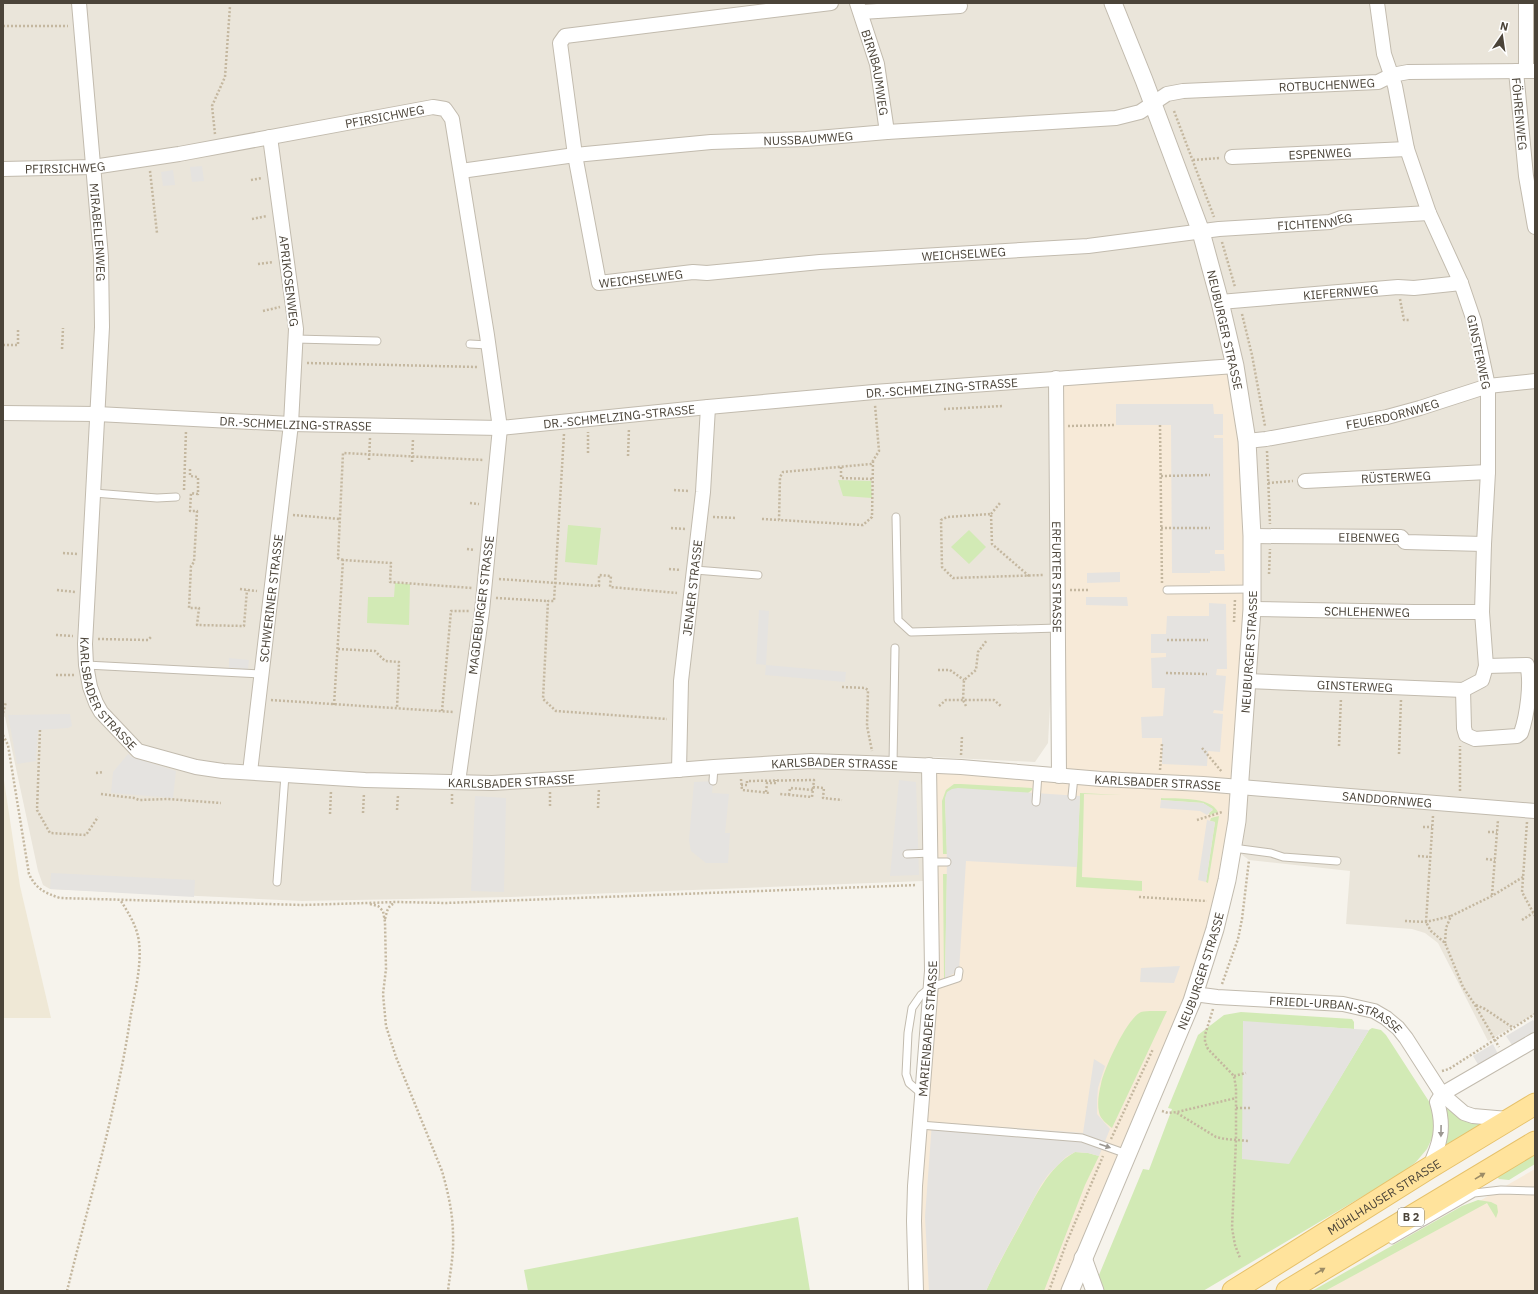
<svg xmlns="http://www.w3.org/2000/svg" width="1538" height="1294" viewBox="0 0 1538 1294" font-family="'IBM Plex Sans',sans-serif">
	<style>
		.residential { fill: #eae5da }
		.commercial { fill: #f7ead8 }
		.education { fill: #efe8d6 }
		.green { fill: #d2eab5 }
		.parking { fill: #e5e3e0 }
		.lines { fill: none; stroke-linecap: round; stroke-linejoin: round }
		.service-casing { stroke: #c2bbae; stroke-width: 9 }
		.minor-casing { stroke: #c2bbae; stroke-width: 16 }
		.tertiary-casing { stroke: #c2bbae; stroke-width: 19 }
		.primary-casing { stroke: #e6c16a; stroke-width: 23 }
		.path { stroke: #c4b79f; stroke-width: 2.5; stroke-dasharray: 2 2; stroke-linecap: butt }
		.service { stroke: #fff; stroke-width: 7 }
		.minor { stroke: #fff; stroke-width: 14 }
		.tertiary { stroke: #fff; stroke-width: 17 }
		.primary { stroke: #ffe39c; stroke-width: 21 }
		.oneway { fill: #9c9892 }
		.oneway2 { fill: #9c8c66 }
		.labels { text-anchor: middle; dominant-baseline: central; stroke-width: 4; stroke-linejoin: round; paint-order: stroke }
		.shield { fill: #fff; stroke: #817c74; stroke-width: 1 }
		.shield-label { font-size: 11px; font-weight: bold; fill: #4b4439 }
		.street-label { font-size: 12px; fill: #4b4439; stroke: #fff }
	</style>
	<rect width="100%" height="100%" fill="#f6f3ec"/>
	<path class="residential" d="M3,3H1535V1014L1488,1041L1438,943L1425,933L1412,929L1346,924L1350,871L1249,860L1233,848L1057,575L1048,743L1035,762L933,757L921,785L923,881L511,897L302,901L50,889L43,885L38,871L5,717L3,716Z"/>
	<path class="commercial" d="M1235,366L1247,441V681L1215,929L1070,1291H916L932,971L929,765L1059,776L1056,378Z
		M1535,1169V1291H1324L1476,1203Z"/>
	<path class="education" d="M3,774L20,886L51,1018H3Z"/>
	<path class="green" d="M838,480L871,481L872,498L843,496Z
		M568,525L601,528L597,565L565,562Z
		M969,530L986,547L969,564L951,547Z
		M395,583L410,584L409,625L367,623L368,597H394Z
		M954,784H961L1032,788V790L1028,793L945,798L947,854H943L942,801L946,790Z
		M1080,793L1122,795L1084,794L1082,877L1142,881V891L1076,887Z
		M1161,798C1176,799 1210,796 1218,812L1210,815L1209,813L1213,810L1203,803L1161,800Z
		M1219,816L1208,883L1206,882L1215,822L1210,821L1211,818Z
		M943,874H947L945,978H944Z
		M1153,1011H1167L1112,1128C1107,1124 1100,1119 1099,1112C1097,1103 1099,1092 1101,1084C1104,1069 1127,1018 1141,1012C1144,1011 1149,1011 1153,1011Z
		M1241,1012L1352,1019L1354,1022V1029L1243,1022L1288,1164L1369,1030L1372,1028L1381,1030L1386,1035L1430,1103L1436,1121L1433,1136L1427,1149L1416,1162L1402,1173L1203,1291H1104L1100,1282L1099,1275L1143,1169L1149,1170L1172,1109L1168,1108L1198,1035L1224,1015Z
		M1441,1102L1481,1123V1125L1447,1146L1445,1143L1448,1126Z
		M1535,1151V1164L1509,1180L1499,1179L1496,1175Z
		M1075,1152L1088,1153L1099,1156L1085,1185L1044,1291H986C996,1268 1008,1247 1020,1225C1035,1198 1047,1168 1075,1152Z
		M1478,1200L1491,1202L1497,1205L1498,1212L1496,1218L1487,1203L1325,1291H1312L1462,1206Z
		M798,1217L810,1291H528L524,1270Z"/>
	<path class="parking" d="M202,166L204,181L192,182L190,167Z
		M173,170L175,185L163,186L161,172Z
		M1116,404H1213L1214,414H1223V435H1214V438H1223L1224,550H1215V554H1224L1225,571H1210V573H1172L1171,425H1116Z
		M1120,572V582L1087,583V573Z
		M1086,597H1127L1128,606L1086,605Z
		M1209,603L1226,604L1227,669H1217L1216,675L1226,676L1223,711L1214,710L1213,713L1223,714L1220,752L1208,751L1207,766L1162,764V738H1142L1141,717L1163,716L1165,688H1152L1151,658L1166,657V653H1151V634H1166L1167,616H1209Z
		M759,610L769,611L766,665L846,672L845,682L765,675L766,665L756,664Z
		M229,658L249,660L248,669L229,668Z
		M70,714L72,726L68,728L38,730L36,761L17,764L8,715Z
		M128,754L132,757L176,771L173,798L111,793L113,772Z
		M899,780L916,782L919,875L890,876Z
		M713,781L712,793L729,794L725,833H730L728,863H706L691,851L689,840L694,782Z
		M958,788L1080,796L1077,867L966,861L959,971L945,978L947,862L945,798L947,792L952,789Z
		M475,796L506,798L504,892L471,891Z
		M1161,800L1203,803L1213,809L1207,815L1200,811L1160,808Z
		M1207,820L1215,822L1206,882L1198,880Z
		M51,873L195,880L194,897L50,889Z
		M1180,966L1174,983L1140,982L1141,968Z
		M1533,1020L1535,1022V1032L1512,1045L1506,1036Z
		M1243,1021L1369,1030L1289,1164L1242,1159Z
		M1493,1044L1498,1054L1479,1066L1473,1056Z
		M1094,1059L1105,1066L1098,1088L1097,1100V1114L1110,1129L1099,1156L1088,1153L1075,1152L1066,1157L1048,1175L1041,1185L997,1267L986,1291H929L925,1217L932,1122L1083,1133Z"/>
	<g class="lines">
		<g class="service-casing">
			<path id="service" d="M295,339L377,341
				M470,344L488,345
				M94,493L157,498L176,497
				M896,517L898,620L911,632L1058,628
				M695,570L758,575
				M1167,590L1252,589
				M86,665L262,674
				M893,764L895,648
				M713,781L714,767
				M1072,796L1074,777
				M1036,802L1038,774
				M1233,848L1271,853L1283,857L1337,861
				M907,854L931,853
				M931,862H947
				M277,882L285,775
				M922,1094L909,1083L906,1074L908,1033L912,1008L921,995L931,987L958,978L959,971
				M920,1125L1082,1138L1127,1154
				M1392,1240L1474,1193L1501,1190L1535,1191"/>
		</g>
		<g class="minor-casing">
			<g id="minor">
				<path id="s1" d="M79,3L101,257L102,327L85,644L86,665L90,687L96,703L101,712L138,751L196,767L223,771L365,780L492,783L575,778L714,767L811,761L893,764L961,767L1101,779L1203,784L1535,811"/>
				<path id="s2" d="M831,3L565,36L560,43L575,155L599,283L693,272L707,273L820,262L1088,246L1219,229L1330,222L1341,218L1429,213"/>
				<path id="s3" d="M857,3L877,64L887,132"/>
				<path d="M861,12L960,6"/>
				<path id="s4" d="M1516,71L1526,176L1535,227"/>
				<path d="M1526,71V3"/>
				<path id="s5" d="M1232,157L1407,149"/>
				<path id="s6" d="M3,169L93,167L179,154L433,107L445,109L452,119L487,335L500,428L482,611L458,782"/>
				<path id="s7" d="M461,171L575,155L711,142L806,139L887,132L1116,118L1140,112L1167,94L1183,91L1378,82L1392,75L1408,72L1535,71"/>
				<path id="s8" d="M1220,302L1398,287L1414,288L1461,283"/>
				<path id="s9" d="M1056,378L1059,776"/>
				<path id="s10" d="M3,413L97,414L291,424L500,428L708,407L874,392L1235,366"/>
				<path id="s11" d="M1247,441L1266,439L1387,417L1420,408L1488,386L1535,381"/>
				<path id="s12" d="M1305,481L1488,472"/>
				<path id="s13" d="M1252,536L1401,537L1405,542L1484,544"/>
				<path id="s14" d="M1252,609L1414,612H1482"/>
				<path id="s15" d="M1247,681L1463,690L1482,680L1486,666L1482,612L1484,544L1488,472V386L1474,321L1461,283L1429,213L1407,149L1395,86L1384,54L1377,3"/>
				<path d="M1463,690L1464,728L1466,735L1475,739L1517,736L1521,733C1527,716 1532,682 1527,665L1486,666"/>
				<path id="s16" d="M679,770L681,681L703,492L708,407"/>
				<path id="s17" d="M250,772L291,424L296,329L270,137"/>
				<path id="s18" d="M1194,994L1217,997L1343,1004L1374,1011L1386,1018L1398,1028L1406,1038L1442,1094L1464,1113L1473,1116L1508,1119"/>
				<path d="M1429,1168C1440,1144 1445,1128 1437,1102L1442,1094L1535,1040"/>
				<path id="s19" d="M916,1291L914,1221L915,1186L932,971L929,765"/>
			</g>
		</g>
		<g class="tertiary-casing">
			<g id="tertiary">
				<path d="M1083,1258L1095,1291"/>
				<path id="s20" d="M1070,1291L1192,1001L1215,929L1227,880L1237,821L1252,609V536L1247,441L1235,366L1220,302L1201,232L1144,80L1113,3"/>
			</g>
		</g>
		<g class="primary-casing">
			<g id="primary">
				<path id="s21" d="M1233,1291L1429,1168L1535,1104"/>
				<path d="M1287,1291L1535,1142"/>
			</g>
		</g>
		<path class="path" d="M3,26H68
			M1174,111L1214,217
			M215,134L212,106L225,77L230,6
			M1193,160L1220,158
			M150,171L157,233
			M251,180L262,178
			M252,219L267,216
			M1222,242L1235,287
			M258,264L273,262
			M1400,299L1404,320H1409
			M263,311L280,307
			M1242,314L1252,355L1265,426
			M3,345H18V329
			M62,349L63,328
			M307,363L478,367
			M944,409L1003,406
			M1160,425L1162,583
			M1068,426L1116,425
			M564,434L554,601H548L543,699L556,711L667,719
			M1267,451L1270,524
			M588,453V432
			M628,456L629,428
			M369,460L370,438
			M873,461L872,517L863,525L779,520L780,477L783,472L871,464L879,451L875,405
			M412,462L413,439
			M841,467V478L873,479
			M190,469V476L198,477V494L191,493L190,511H197L194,562L191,566L189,608H199L197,625L244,626L247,590
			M1161,476L1210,475
			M1268,483L1293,481
			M184,490L186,431
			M674,490L689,491
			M470,503L479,504
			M991,514L1000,503
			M293,515L340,519
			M713,517L737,518
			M762,519L779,520
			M671,528L685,529
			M1161,528H1210
			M467,549L475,550
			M63,553L77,554
			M343,560L338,558L343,453L484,460
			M669,569L681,570
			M1269,574L1270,549
			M1029,576L992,544L991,514L947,517L941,520L942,567L953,578L1044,575
			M499,579L599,586V575L611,576L610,587L677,593
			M240,589L257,591
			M57,590L75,592
			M1070,590H1088
			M496,598L548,601
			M1234,622L1235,599
			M56,635L73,636
			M98,639L148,640L151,637
			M1167,640H1208
			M338,649L375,651L385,661L399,662L397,708
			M938,670H950L964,680
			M1166,673L1207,674
			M56,675H74
			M842,687L865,688L868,690L867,726L872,751
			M271,700L454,712
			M334,705L343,560L391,563L390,582L472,588
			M939,706L946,700H994L1002,707
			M966,706L963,700L964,680L976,670L978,652L987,640
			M442,711L451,611H469
			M3,713L6,702
			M40,730L37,810L50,833L86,835L98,817
			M3,735L8,745L29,874C36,889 45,893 60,898L303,905L397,902L446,903L917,885
			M1339,746L1341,698
			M1202,748L1222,772
			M1399,754L1401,700
			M961,755L962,736
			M1160,770L1162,744
			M96,773L103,772
			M741,779L742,790L770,793
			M741,785H747V781L814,780L812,797L780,794
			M813,787L824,788L823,798L842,800
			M1460,791V746
			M766,792L767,783H776V780
			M101,794L134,798L139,800L168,799L221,803
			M789,795L790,788L813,790
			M452,804V794
			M550,806V792
			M598,808L599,788
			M397,810L398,795
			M363,813L364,793
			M330,814L331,791
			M1433,816L1426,922L1431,931L1445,943L1463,987L1475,1005L1499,1047
			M1197,820L1222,812
			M1527,822L1522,892L1535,916
			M1423,827H1432
			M1488,832H1497
			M1418,856L1430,857
			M1486,859L1495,860
			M1492,895L1498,820
			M1139,897L1207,901
			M370,904L378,906L383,911L385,922L386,969L383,994L386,1026L396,1057L442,1171C448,1192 453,1214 453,1235C454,1254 450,1273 448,1291
			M385,919C387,912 387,906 395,903
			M1522,920L1533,913
			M1405,921L1426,922L1451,916
			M1445,943L1446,928L1451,916L1492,896L1523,877
			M1222,984L1238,939L1242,919L1249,860
			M1476,1005L1485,1009L1512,1027
			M1213,1009L1205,1035V1042L1208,1049L1234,1076L1236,1088V1140L1232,1228L1235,1245L1240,1258
			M1442,1071L1449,1069L1535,1014
			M1234,1076L1246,1073
			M1236,1108H1251
			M1162,1111L1168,1113L1177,1112L1236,1098
			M1177,1113L1216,1137L1225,1139L1249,1141
			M1111,1139L1153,1049
			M67,1291C89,1201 116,1112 130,1020C134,995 142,967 139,942C137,926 129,914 121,901
			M1049,1291L1066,1244L1103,1156"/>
		<use href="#service" class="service"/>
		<use href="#minor" class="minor"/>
		<use href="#tertiary" class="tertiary"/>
		<use href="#primary" class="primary"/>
	</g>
	<defs><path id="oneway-solid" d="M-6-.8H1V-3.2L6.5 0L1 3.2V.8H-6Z"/></defs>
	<g class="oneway">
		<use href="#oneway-solid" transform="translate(1441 1131) rotate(91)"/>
		<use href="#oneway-solid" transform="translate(1105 1146) rotate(19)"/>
	</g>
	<g class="oneway2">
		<use href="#oneway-solid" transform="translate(1480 1176) rotate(-31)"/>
		<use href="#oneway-solid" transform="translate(1320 1271) rotate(-31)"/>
	</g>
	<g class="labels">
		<rect class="shield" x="1398" y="1208" width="26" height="18" rx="3"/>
		<g class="shield-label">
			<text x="1411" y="1217">B 2</text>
		</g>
		<g class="street-label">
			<text stroke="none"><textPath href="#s3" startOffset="72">BIRNBAUMWEG</textPath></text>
			<text stroke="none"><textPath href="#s7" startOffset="875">ROTBUCHENWEG</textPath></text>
			<text stroke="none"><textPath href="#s4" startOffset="43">FÖHRENWEG</textPath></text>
			<text stroke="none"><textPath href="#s6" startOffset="386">PFIRSICHWEG</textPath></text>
			<text stroke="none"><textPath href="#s7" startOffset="349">NUSSBAUMWEG</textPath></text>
			<text stroke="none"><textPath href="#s5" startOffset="88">ESPENWEG</textPath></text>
			<text stroke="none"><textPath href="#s6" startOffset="62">PFIRSICHWEG</textPath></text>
			<text stroke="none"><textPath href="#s2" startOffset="1239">FICHTENWEG</textPath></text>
			<text stroke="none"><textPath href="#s1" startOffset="230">MIRABELLENWEG</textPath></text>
			<text stroke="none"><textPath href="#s2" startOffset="886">WEICHSELWEG</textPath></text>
			<text stroke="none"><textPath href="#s2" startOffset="562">WEICHSELWEG</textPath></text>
			<text transform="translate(289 281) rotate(83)">APRIKOSENWEG</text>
			<text stroke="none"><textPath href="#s8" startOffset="121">KIEFERNWEG</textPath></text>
			<text transform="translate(1225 330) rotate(77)">NEUBURGER STRASSE</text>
			<text transform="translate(1479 352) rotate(78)">GINSTERWEG</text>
			<text stroke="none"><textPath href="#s10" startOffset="941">DR.-SCHMELZING-STRASSE</textPath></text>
			<text stroke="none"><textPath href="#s11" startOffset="148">FEUERDORNWEG</textPath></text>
			<text stroke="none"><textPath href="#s10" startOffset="617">DR.-SCHMELZING-STRASSE</textPath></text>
			<text stroke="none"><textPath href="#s10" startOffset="293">DR.-SCHMELZING-STRASSE</textPath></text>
			<text stroke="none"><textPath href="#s12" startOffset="91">RÜSTERWEG</textPath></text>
			<text stroke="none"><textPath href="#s13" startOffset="117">EIBENWEG</textPath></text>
			<text stroke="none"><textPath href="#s9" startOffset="199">ERFURTER STRASSE</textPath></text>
			<text stroke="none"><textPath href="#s16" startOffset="183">JENAER STRASSE</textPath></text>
			<text stroke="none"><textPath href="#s17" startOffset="175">SCHWERINER STRASSE</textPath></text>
			<text transform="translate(481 605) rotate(-83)">MAGDEBURGER STRASSE</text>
			<text stroke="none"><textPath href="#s14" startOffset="115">SCHLEHENWEG</textPath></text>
			<text stroke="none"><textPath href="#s20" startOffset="670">NEUBURGER STRASSE</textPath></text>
			<text stroke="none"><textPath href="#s15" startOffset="108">GINSTERWEG</textPath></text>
			<text stroke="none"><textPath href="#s1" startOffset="699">KARLSBADER STRASSE</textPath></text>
			<text stroke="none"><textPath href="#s1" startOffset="1467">KARLSBADER STRASSE</textPath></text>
			<text stroke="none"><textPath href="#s1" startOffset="1143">KARLSBADER STRASSE</textPath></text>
			<text stroke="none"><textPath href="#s1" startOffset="1791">KARLSBADER STRASSE</textPath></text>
			<text stroke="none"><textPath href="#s1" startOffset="2021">SANDDORNWEG</textPath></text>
			<text stroke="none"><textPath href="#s20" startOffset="346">NEUBURGER STRASSE</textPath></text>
			<text stroke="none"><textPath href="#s18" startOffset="145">FRIEDL-URBAN-STRASSE</textPath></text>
			<text stroke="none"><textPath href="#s19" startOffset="263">MARIENBADER STRASSE</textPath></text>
			<text stroke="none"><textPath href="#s21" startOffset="178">MÜHLHAUSER STRASSE</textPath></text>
		</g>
	</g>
	<rect width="1538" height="1294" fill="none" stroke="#4b4439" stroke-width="8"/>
	<g transform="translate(1502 36) rotate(13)" stroke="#ffffff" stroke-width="3" paint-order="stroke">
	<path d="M0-3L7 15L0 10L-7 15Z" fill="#4b4439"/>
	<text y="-6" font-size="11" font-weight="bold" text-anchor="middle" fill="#4b4439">N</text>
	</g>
</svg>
